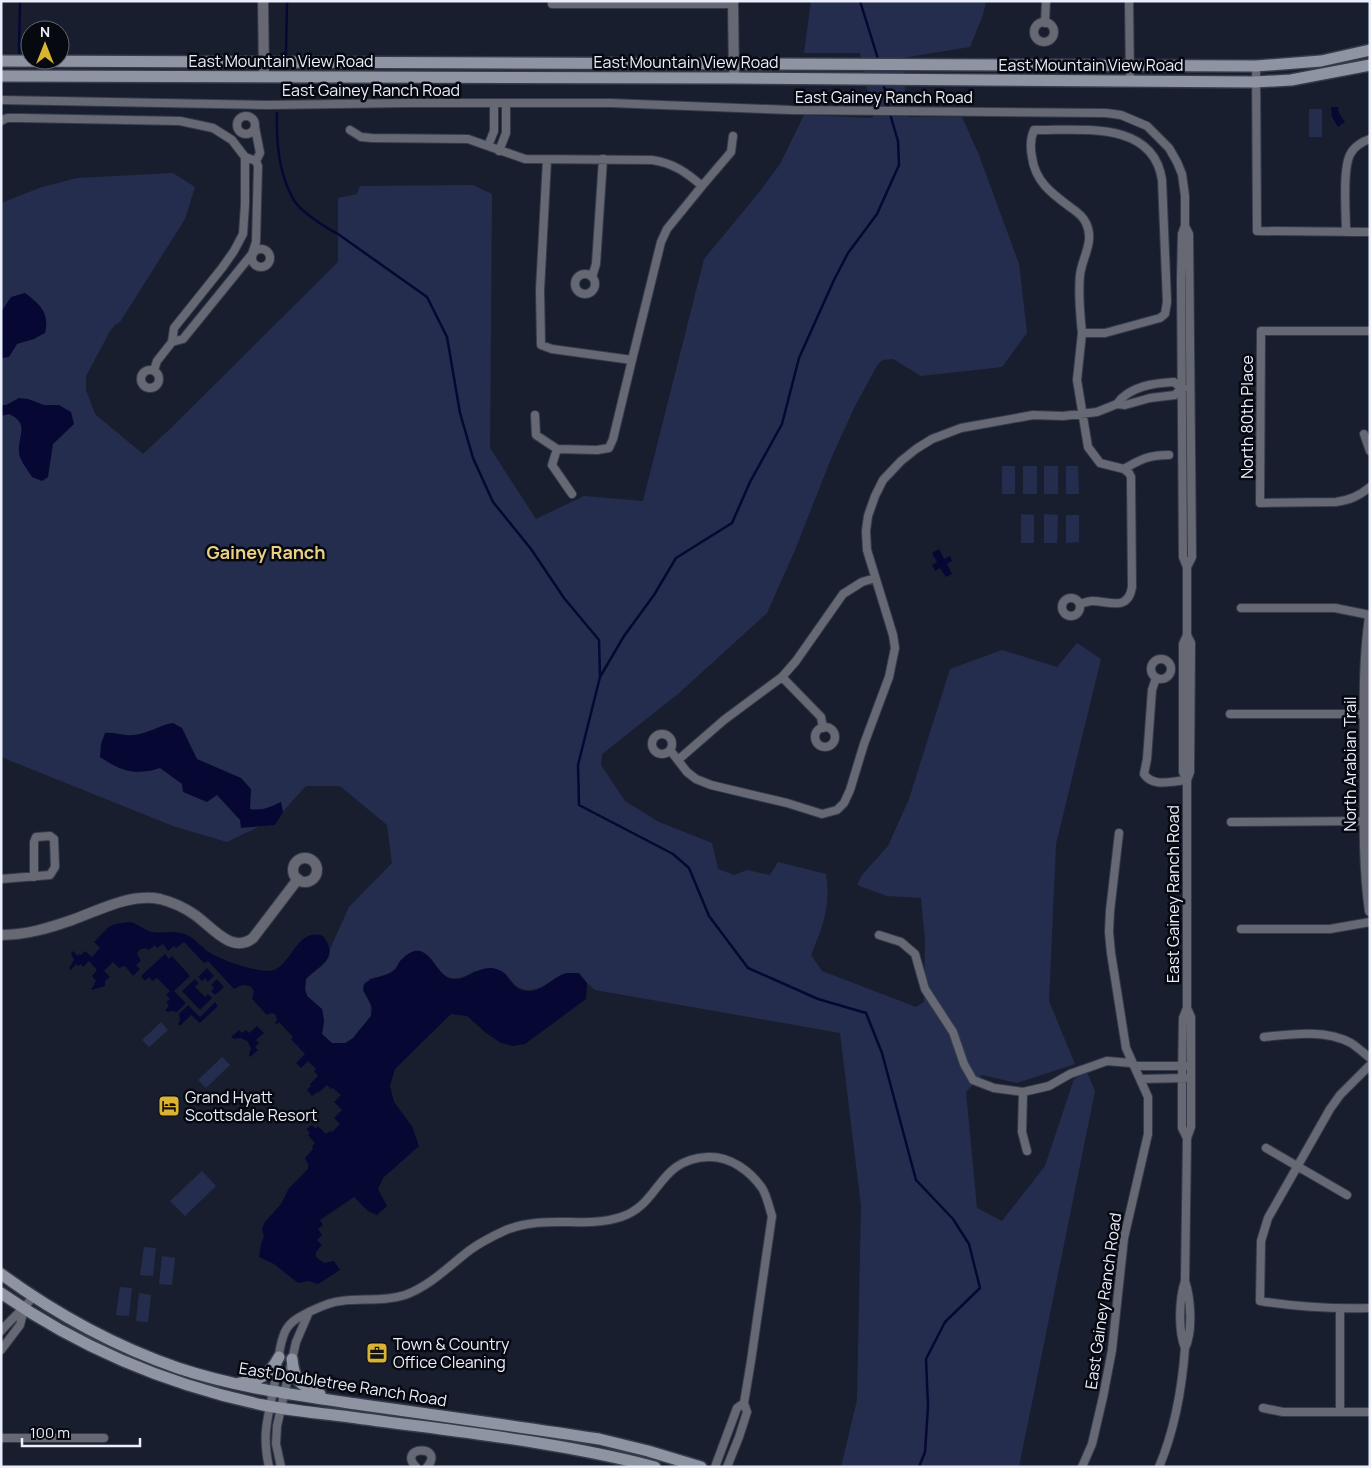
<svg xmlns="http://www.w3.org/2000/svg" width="1371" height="1468" viewBox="0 0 1371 1468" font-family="Manrope,sans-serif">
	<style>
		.green { fill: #242d4e }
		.water { fill: #060833 }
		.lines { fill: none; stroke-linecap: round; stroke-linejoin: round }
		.stream { stroke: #060833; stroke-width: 2.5 }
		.minor-casing { stroke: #363b4c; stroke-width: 10 }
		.tertiary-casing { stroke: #363b4c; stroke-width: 12 }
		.secondary-casing { stroke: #363b4c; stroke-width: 14 }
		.minor { stroke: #666973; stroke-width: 8 }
		.tertiary { stroke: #666973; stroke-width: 10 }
		.secondary { stroke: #8f94a3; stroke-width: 11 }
		.labels { text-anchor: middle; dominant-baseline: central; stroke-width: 5; stroke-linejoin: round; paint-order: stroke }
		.street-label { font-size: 16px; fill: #ebeffb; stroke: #070910 }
		.poi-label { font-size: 16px; fill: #ebeffb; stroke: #070910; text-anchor: start }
		.neighbourhood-label { font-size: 18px; font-weight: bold; fill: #ead083; stroke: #070910 }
	</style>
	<rect width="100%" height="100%" fill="#191e2f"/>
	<path class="green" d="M811,1H986L983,15L970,47L902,58L908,117H962L979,155L1019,264L1027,333L1002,367L921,376L893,359L883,360L878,364L856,404L832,456L795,550L767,613L678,694L602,754L601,765L625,801L659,822L712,843L718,869L734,875L747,870L770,875L778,862L826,874C831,906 823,926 811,955L822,971L916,1007L924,1002L925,940L921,898L887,896L857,885L862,875L888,846L909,799L950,669L1002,650L1057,667L1077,643L1101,659L1056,844L1049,1001L1075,1064L1017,1083L982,1075L966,1092L977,1208L1002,1221L1045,1166L1074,1079L1087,1072L1095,1091L1019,1467H841L857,1400L861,1206L840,1033L595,990L587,983L566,973C541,987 525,1003 505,973L474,971C465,978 451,982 441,973C437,970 434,963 432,959L401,960C392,975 385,975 369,979L371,1016L353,1038L345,1043H332L322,1034L324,1021L322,1009L307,996L305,989L306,979L324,964L329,957L330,949L349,907L392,863L387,825L340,786H306L277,818L227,842L173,826L1,757V203L42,187L77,178L173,173L195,187L185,219L120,322L115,325L110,331L86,376V390L95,414L143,454L171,428L338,262V198L357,194L360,186L473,185L492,194L490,448L536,519L584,496L643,501L704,259L757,195L780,164L804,115L873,118L860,53H804Z
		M1309,109H1322V137H1309Z
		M1002,466H1015V494H1002Z
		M1023,466H1037V494H1023Z
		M1044,466H1058V494H1044Z
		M1066,466H1078L1079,494H1066Z
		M1021,514L1034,515V543H1021Z
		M1044,514L1058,515L1057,543H1044Z
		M1066,515H1079V542L1066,543Z
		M161,1022L168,1030L149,1047L142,1040Z
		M222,1057L230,1065L206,1088L198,1080Z
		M202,1171L216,1186L185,1216L170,1201Z
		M144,1247L156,1248L153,1276L140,1275Z
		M162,1256L175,1258L172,1285L159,1284Z
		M120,1287L132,1288L129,1316L116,1315Z
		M139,1293L151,1295L148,1322L136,1321Z"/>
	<path class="water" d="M1331,107H1338L1339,113L1345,122L1338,127L1332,117Z
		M25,293C40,304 50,313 45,333L34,339L17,344L9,357L1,358V312L11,297Z
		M19,398L28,399L44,405H59L71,412L74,424L53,444L48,477L42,481L32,477C28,470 19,460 19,452C18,434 30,424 9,414L1,416V405H6Z
		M939,549L944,559L950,556L952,561L947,564L952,574L946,577L940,568L935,571L932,565L937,562L932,553Z
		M173,723L182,728L197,759L241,778L251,789L250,809C262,811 270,807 281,802L283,812L275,825L241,828L240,820L217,795L207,802L183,792L182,784L160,768C135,776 121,771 100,757L101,744L105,733C115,732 123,736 133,735C148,734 159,725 173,723Z
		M131,922C138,924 144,930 152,932C166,934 175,929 189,936C196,940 201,946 207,951C221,960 252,971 269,971C291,970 296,926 323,936C340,958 320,965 306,979L305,989L307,996L322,1009L324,1021L322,1034L332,1043H346L353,1038L371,1016L372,1007L363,990L364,984C373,975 386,978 395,970C397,968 398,963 401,960C428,932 434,976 452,979C469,981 480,962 499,970C509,973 511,987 522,990C540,996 552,976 567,973C571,973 575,973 579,973L587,983L586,999L525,1044L513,1046L501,1043L486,1033L467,1016L451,1014L395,1069L390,1086L394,1102L412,1126L419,1146L383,1178L378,1189L387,1206L377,1215L368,1211L354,1197L320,1220L323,1225L318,1229L322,1235L317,1240L322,1245L316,1252V1257L324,1263L334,1261L340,1270L318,1284L308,1281L298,1283L274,1264L259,1257L261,1244L264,1237L262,1229L265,1222L281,1204L289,1188L308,1169V1164L305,1158L313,1149L312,1147L315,1143L308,1135L310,1133L306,1129L312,1125L316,1129L318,1126L326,1134L330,1131L332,1132L340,1124L334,1118L342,1110L334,1102L341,1095L333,1088L331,1089L327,1085L318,1093L317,1092L312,1096L307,1090L311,1086L310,1084L318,1076L314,1071L316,1069L308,1061L301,1068L296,1063L305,1054L291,1039L293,1037L279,1022L277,1024L275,1023L277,1020L275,1014L271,1013L267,1015L252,999L254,991L250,986L242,985L234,989L208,961L204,963L184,942L176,948L174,946L168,951L163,944L157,948L155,945L149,950L145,948L139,950L137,954L141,961L136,965L140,969L133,976L125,966L119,968L113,962L104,971L110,977L105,981V986L92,990L91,989L95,984L94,983L96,981L92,976L97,970L89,961L83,967L81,964L78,966L76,964L71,970L69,968L74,960L71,953L73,951L78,956L79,954L81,955L85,951L92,957L100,948L94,942C112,925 104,925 131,922Z
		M165,954L169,959L172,956L190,976L174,991L186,1003L177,1012L171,1011L168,1012L165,1010L169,1006L166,1002L170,999L166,995L170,991L157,978L152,981L149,977L145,981L141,976Z
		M207,968L214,976L208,982L205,978L202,981L198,977Z
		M195,979L199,983L195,987L205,997L208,994L212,998L200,1010L182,991Z
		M217,979L224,987L215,995L211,991L214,988L211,985Z
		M215,1002L218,1006L200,1023L191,1015L180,1026L178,1024L180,1020L179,1014L188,1005L200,1017Z
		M257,1026L264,1033L256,1040L259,1043L255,1047L258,1050L250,1057L249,1055L251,1048L247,1041L241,1038L234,1039L231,1037L239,1030L242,1033L246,1030L249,1033Z"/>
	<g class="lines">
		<path class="stream" d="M860,1L879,62
			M19,54L20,1
			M286,54L287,1
			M883,82L889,108
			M277,113C276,142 279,176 295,202C303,213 326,228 338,234L427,297L447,337L460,413L473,458L493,502L531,549L564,598L599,640L600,677L578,765L579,805L673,854L689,868L709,916L748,968L818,999L866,1013L882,1053L916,1180L953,1219L969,1244L980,1288L945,1322L926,1359L928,1406L925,1452L919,1467
			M600,677L624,636L654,595L676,558L732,523L750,482L782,424L799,358L834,280L848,253L877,214L899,165L898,141L890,114"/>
		<g class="minor-casing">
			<path id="minor" d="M552,1V4H733
				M1129,1L1130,81
				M1034 32a10 10 0 1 1 20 0a10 10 0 1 1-20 0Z
				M1045,23L1046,1
				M1256,66L1257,231L1370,232
				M1,100L268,105L407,103H611L791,110L1106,113L1121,115L1147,126L1169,148L1177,162L1182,174L1185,196V226L1182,234L1181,280L1183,557L1187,567V635L1183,644V772L1187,780
				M237 125a9 9 0 1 1 18 0a9 9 0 1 1-18 0Z
				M1,121L7,118H21L180,121L213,128L232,140L245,157L256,161L258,166L256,242L252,254L183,339L172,342
				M255,127L260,153L256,161
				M350,130L361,137L372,138L468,139L525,159L652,160C673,163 686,172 702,186
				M488,146L494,131V103
				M499,151L506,133V103
				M547,160L540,290L541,345L552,349L632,360L613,439L609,448L597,450L557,449
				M1185,226L1189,234L1192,557L1187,567
				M1346,232C1346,214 1342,166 1351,153C1354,147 1363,141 1370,139
				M252 258a9 9 0 1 1 18 0a9 9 0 1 1-18 0Z
				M575 284a10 10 0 1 1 20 0a10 10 0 1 1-20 0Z
				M592,277L596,264L603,159
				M1370,331H1261L1260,503L1336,502C1350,500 1359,496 1370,487
				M632,360L661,242L667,229L702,186L731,152L733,136
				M141 379a9 9 0 1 1 18 0a9 9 0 1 1-18 0Z
				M154,370L157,361L172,342L174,328L222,268L234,251L243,234L245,204V157
				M1117,404C1129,386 1155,383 1174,382L1181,388H1183
				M535,415L536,435L557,449L552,465L572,494
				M1364,434L1370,451
				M1124,469C1141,459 1149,455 1169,455
				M1062 607a9 9 0 1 1 18 0a9 9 0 1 1-18 0Z
				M1080,604C1084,603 1088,601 1092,601C1109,601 1128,612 1132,587L1131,477L1129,473L1124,469L1100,463L1088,447L1077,380L1082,333H1105L1160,318L1165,314L1167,302L1162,180C1153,119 1079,131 1034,130C1030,139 1030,147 1032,157C1035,181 1051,193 1070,207C1076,211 1083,216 1086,223C1095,242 1082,257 1080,275C1078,295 1080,314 1082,333
				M1241,608H1335L1370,615
				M1151 669a10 10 0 1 1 20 0a10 10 0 1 1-20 0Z
				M782,677L821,717L823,728
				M1156,678L1152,690L1147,759L1144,774C1153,788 1173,781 1187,780
				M1230,714H1365
				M815 737a10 10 0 1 1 20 0a10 10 0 1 1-20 0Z
				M652 744a10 10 0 1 1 20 0a10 10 0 1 1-20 0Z
				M670,750L687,772L696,779L711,785L787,803L822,814L837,810L844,803L850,790L864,744L889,677L895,648L893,635L867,550L866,531L868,516L875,496L883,480L901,461L916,449L932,439L961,428L1033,415L1063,416L1097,412L1117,404L1125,405L1150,398L1175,395L1181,388
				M678,760L724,720L782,677L796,661L843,594L862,582L875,578
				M1231,822L1365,821
				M1,879L50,875L55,867L54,839L50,836L36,837L34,842V877
				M1241,929H1330L1370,922
				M879,935L901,942L915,954L925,989L953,1032L964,1064L973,1080L994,1088L1023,1092L1049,1086L1070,1074L1107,1061L1131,1063
				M1264,1037C1291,1034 1326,1029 1351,1043C1357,1047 1364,1053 1370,1058
				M1370,1065L1340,1095L1330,1109L1268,1218L1261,1241L1260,1301C1297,1307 1333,1309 1370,1308
				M1135,1066H1186
				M1140,1079L1186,1078
				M1023,1092L1022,1132L1027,1151
				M1187,1138L1182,1128V1078L1183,1018L1187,1008V780L1190,772L1191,643L1187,635
				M1266,1148L1347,1195
				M1340,1309V1412
				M1,1331C11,1319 23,1310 33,1297
				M1185,1348C1178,1331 1179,1299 1185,1281L1187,1138L1191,1127V1017L1187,1008
				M1,1350L20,1325L24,1309
				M1263,1408L1283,1412H1370
				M1,1438H104
				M269,1467C261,1431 269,1416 275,1381C278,1367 278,1351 283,1337C287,1323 297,1318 309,1312C320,1307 329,1302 341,1301C362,1298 384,1302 405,1295C430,1286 449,1266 470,1250C481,1242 493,1236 506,1230C546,1214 584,1229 621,1217C661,1204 657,1159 708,1157C730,1156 750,1171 762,1188C767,1196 769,1207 772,1216L751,1361L744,1403L747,1412L739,1437L727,1467
				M281,1467L276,1444L277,1426L296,1342L309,1312
				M416,1467C396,1446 446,1444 427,1467
				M715,1467L737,1408L744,1403
				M1082,1467L1092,1444L1103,1397L1112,1350L1124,1238L1148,1134V1097L1126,1048L1111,953L1109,932L1110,911L1119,833
				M1159,1467C1175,1429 1182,1389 1185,1348C1193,1332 1191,1299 1185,1281"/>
		</g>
		<g class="tertiary-casing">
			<path id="tertiary" d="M263,1L264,77
				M733,1L734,78
				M1370,617C1363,665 1365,714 1365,762C1365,812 1363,862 1370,911
				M293 870a12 12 0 1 1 24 0a12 12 0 1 1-24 0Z
				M1,935C26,935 49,928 72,920C100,910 130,893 160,899C172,902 185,908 195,915C211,926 232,955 253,938L298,879"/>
		</g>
		<g class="secondary-casing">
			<path id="secondary" d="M1,61L1256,66L1321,61L1370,50
				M1,76L734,78L1255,82L1291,80L1370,65
				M1,1274C56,1314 114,1346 178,1368C238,1388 301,1396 363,1405C442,1416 521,1427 599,1439L648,1451L701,1467
				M1,1293C80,1348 169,1385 263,1405C292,1411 321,1413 350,1417C451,1431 556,1441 655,1467
				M292,1359C294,1381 300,1385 320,1394
				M240,1383C260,1381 270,1374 279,1357"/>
		</g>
		<use href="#minor" class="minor"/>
		<use href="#tertiary" class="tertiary"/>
		<use href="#secondary" class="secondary"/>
	</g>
	<defs>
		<g id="hotel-square" transform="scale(1.125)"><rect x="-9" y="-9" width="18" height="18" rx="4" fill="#dab333" stroke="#070910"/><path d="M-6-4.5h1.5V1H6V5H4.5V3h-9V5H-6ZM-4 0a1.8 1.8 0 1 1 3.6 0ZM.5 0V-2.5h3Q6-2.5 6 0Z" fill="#111"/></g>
		<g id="office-square" transform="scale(1.125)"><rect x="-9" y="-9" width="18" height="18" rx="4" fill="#dab333" stroke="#070910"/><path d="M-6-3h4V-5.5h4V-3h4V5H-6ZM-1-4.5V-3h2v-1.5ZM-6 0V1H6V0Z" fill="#111"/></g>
	</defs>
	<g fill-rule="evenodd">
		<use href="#hotel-square" x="169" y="1106"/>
		<use href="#office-square" x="377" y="1353"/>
	</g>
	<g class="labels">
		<g class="street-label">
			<text x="281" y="61">East Mountain View Road</text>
			<text x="686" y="62">East Mountain View Road</text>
			<text x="1091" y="65">East Mountain View Road</text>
			<text x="371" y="90">East Gainey Ranch Road</text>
			<text x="884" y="97">East Gainey Ranch Road</text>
			<text transform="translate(1247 417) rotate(-90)">North 80th Place</text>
			<text transform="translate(1350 764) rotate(-90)">North Arabian Trail</text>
			<text transform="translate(1173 894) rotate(-90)">East Gainey Ranch Road</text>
			<text transform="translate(1103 1301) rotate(-82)">East Gainey Ranch Road</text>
			<text transform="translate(343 1384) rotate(9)">East Doubletree Ranch Road</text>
		</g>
		<g class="poi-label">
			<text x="185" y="1097">Grand Hyatt<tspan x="185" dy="18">Scottsdale Resort</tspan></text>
			<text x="393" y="1344">Town &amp; Country<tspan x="393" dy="18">Office Cleaning</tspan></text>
		</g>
		<g class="neighbourhood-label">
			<text x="266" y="552">Gainey Ranch</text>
		</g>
	</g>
	<rect width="1371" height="1468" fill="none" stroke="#ebeffb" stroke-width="5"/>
	<g transform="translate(45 45)"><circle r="24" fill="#070910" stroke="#62656e"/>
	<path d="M0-4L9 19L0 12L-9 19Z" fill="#dab333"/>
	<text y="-8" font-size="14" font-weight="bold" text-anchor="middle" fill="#ebeffb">N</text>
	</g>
	<path d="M22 1438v8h118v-8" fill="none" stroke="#ebeffb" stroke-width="2.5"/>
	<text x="30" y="1438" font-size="15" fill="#ebeffb" stroke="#070910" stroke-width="4" paint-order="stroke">100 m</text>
</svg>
